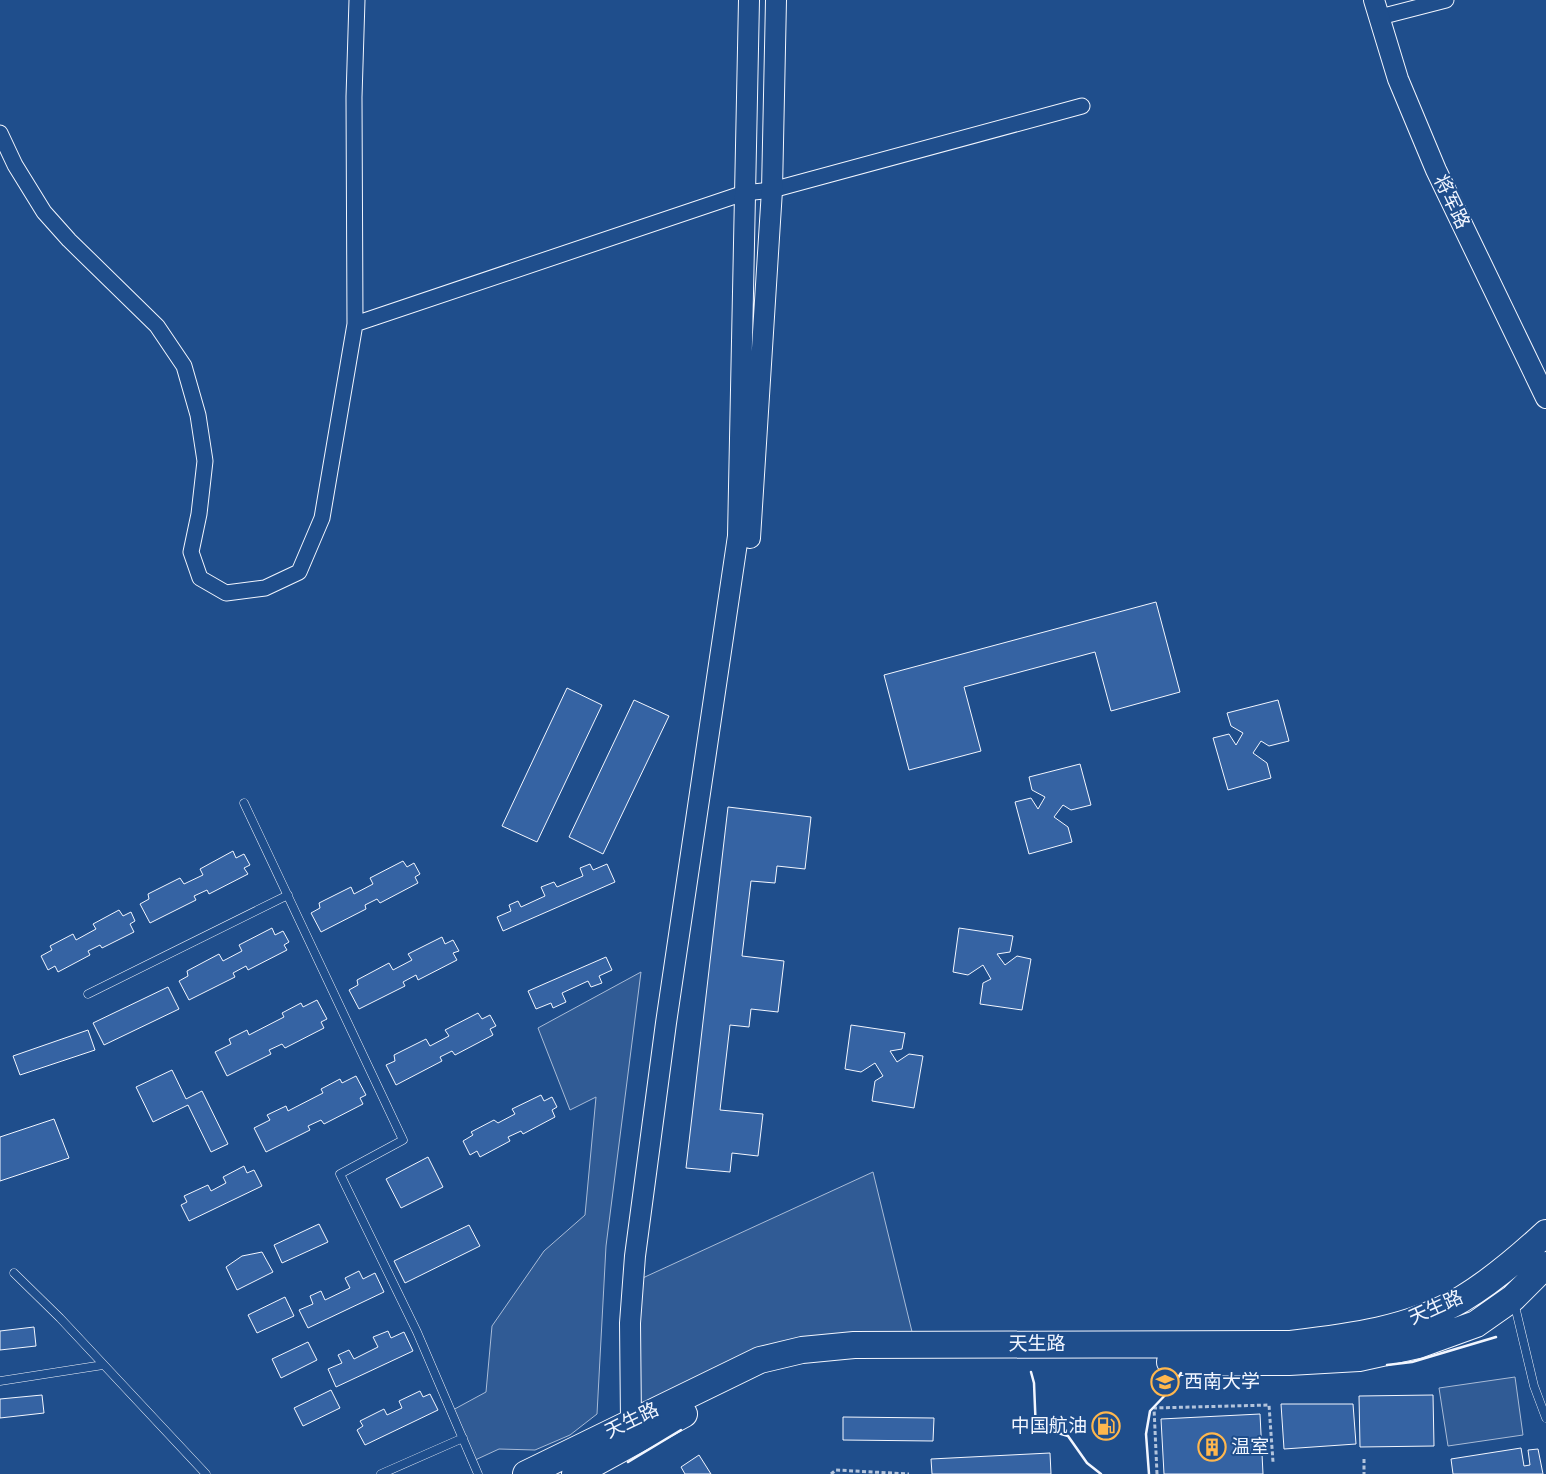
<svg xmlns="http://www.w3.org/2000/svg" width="1546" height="1474" viewBox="0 0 1546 1474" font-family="'Alegreya Sans','Noto Sans SC',sans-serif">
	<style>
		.built { fill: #305b95; stroke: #a8bbd7 }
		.building { fill: #3563a3; stroke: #f2f6ff }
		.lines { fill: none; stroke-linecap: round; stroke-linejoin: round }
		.lane-casing { stroke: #f2f6ff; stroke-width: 9 }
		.street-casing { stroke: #f2f6ff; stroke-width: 17 }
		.secondary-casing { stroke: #f2f6ff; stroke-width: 22 }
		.highway-casing { stroke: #f2f6ff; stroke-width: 28 }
		.path { stroke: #b3c4dc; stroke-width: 3; stroke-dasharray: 4 2.5; stroke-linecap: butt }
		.lane { stroke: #1f4e8c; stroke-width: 8 }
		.street { stroke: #1f4e8c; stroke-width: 15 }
		.secondary { stroke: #1f4e8c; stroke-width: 20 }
		.highway { stroke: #1f4e8c; stroke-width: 26 }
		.wall { stroke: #f2f6ff; stroke-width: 2.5 }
		.labels { text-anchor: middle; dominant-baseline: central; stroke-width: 4; stroke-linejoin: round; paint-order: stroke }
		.street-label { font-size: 19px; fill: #f2f6ff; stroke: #1f4e8c }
		.poi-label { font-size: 19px; fill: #f2f6ff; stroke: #1f4e8c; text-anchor: start }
	</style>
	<rect width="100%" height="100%" fill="#1f4e8c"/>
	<path class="built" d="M641,972L606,1246L597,1414L570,1435L535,1450L499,1449L473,1461L451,1411L486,1392L492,1326L544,1251L585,1215L596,1097L570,1110L538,1028Z
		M873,1172L915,1344L802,1350L631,1421L634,1282Z
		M1515,1377L1523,1435L1448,1446L1439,1388Z"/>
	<path class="building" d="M1156,602L1180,692L1111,711L1095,652L964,687L981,751L909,770L884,675Z
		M567,688L602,705L537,842L502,826Z
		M634,700L669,716L603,854L569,837Z
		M1278,700L1289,741L1269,746L1261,741L1253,753L1267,763L1271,778L1228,790L1213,738L1229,734L1236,745L1243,733L1231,726L1227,713Z
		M1080,764L1091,805L1071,810L1063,805L1054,817L1068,827L1072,842L1029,854L1015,802L1031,798L1038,809L1045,797L1032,790L1029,777Z
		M728,807L811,817L805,869L777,866L775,883L751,881L742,956L784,961L778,1012L751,1009L749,1027L730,1025L720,1110L763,1114L758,1156L732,1153L730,1172L686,1168Z
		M233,851L236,858L244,854L250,865L244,868L248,874L209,894L207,890L194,896L196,900L150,923L140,904L149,899L148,894L180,878L184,884L203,875L200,869Z
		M403,861L407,867L414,863L420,874L415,877L418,883L380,903L377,899L365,905L366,909L321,932L311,913L320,908L319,903L351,887L354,894L373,884L370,878Z
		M590,864L593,870L607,864L615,882L503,931L497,917L511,911L509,905L518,901L521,907L545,896L541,887L554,882L557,887L583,876L580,868Z
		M119,910L123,916L131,912L135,921L130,924L134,932L102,948L100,945L88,951L90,955L58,972L55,966L48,970L41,956L52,950L50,946L73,934L76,940L96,929L93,924Z
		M272,928L275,935L283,931L289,942L284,945L287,950L248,970L246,966L233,973L235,977L189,1000L179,981L188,976L187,971L219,954L223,961L242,951L239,945Z
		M959,928L1013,936L1010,952L997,954L1005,965L1017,956L1031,959L1022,1010L980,1004L983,983L991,979L983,965L968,975L953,972Z
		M442,937L445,944L453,940L459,951L453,953L457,960L418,980L416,975L403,982L405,986L359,1009L349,990L358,985L357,980L389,963L393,970L412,960L408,954Z
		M606,957L612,970L599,976L602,983L591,987L588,981L562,993L566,1002L553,1008L551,1003L536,1009L528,991Z
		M168,987L179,1009L104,1045L93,1023Z
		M317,1000L327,1019L321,1022L324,1028L285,1048L282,1044L269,1050L271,1054L227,1076L215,1052L231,1044L229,1039L247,1030L249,1035L284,1017L282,1013L301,1003L303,1007Z
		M478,1013L482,1019L490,1015L496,1026L490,1029L493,1035L455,1055L452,1051L440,1057L442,1061L396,1085L386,1065L395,1061L394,1055L426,1039L430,1046L449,1036L445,1030Z
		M851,1025L905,1033L902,1049L890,1051L897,1062L909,1054L923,1056L914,1108L872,1101L875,1081L883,1076L875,1063L861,1072L845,1069Z
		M88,1030L95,1050L20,1075L13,1056Z
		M172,1070L186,1099L202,1091L228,1144L211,1152L188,1105L153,1122L136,1087Z
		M356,1076L366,1095L360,1098L363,1104L324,1124L321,1120L308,1126L310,1130L266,1152L254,1128L270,1120L267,1115L286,1106L288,1111L323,1093L321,1089L340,1079L342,1083Z
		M541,1095L544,1101L552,1097L557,1107L552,1110L555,1117L523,1134L521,1131L508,1137L510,1141L480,1157L477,1151L470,1155L463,1141L473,1135L471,1132L494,1120L498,1123L515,1114L512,1109Z
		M54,1119L69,1158L0,1181V1137Z
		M428,1157L443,1187L401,1208L386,1179Z
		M244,1166L247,1173L254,1170L262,1186L189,1221L181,1205L187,1202L184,1196L208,1185L211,1191L226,1183L223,1177Z
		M319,1224L328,1242L282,1263L274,1245Z
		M469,1225L480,1246L405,1283L394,1261Z
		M262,1252L273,1272L237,1290L226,1267L242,1256Z
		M359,1271L363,1279L375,1273L384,1292L308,1328L299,1310L313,1304L310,1296L321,1291L325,1300L350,1288L345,1278Z
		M285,1297L294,1316L257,1333L248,1315Z
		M34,1327L36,1346L0,1350V1331Z
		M388,1331L391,1338L404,1332L413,1351L336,1387L328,1369L342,1363L338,1355L349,1350L354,1359L378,1347L373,1337Z
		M308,1342L317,1360L281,1378L272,1359Z
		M331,1390L340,1408L303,1426L294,1408Z
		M420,1391L423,1397L430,1394L438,1410L365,1445L357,1430L363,1426L360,1421L384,1409L387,1415L402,1408L399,1401Z
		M42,1395L44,1413L0,1418V1399Z
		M1433,1395L1434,1446L1360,1447L1359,1396Z
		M1281,1404H1353L1356,1444L1284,1449Z
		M1260,1414L1263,1474H1164L1161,1419Z
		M843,1417L934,1418L933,1441L843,1440Z
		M1521,1448L1524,1466L1530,1465L1528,1450L1538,1449L1543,1474H1453L1451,1459Z
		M1050,1453L1051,1474H932L931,1459Z
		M699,1455L711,1474H685L681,1467Z"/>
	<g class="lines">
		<g class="lane-casing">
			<path id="lane" d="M244,803L403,1140L340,1174L417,1332L478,1474
				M88,994L288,895
				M14,1273L60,1318L206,1474
				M1514,1302L1534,1386L1546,1418
				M0,1381L103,1365
				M381,1474L463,1438"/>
		</g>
		<g class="street-casing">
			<path id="street" d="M1380,17L1446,0
				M0,133L15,165L44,212L69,240L157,326L184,366L198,415L205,461L199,514L191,552L200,578L226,593L265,588L299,572L322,518L355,324L354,97L357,0
				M355,324L744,193L772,190L1082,106"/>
		</g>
		<g class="secondary-casing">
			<path id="secondary" d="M1374,0L1398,79L1436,170L1546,398
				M750,538L772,190L776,0
				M631,1421L630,1323L635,1256L666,1023L738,536L749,0"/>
		</g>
		<g class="highway-casing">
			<path id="highway" d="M1170,1362H1289L1359,1358L1418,1345L1476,1324L1513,1298L1546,1265
				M526,1474L760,1360L802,1350L854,1345L1289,1344C1348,1337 1409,1330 1462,1299C1492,1281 1520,1257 1546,1233
				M575,1474L684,1414"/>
		</g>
		<path class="path" d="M1364,1459V1474
			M831,1474L836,1470L909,1474
			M1157,1474L1154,1408L1269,1405L1273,1462"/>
		<use href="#lane" class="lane"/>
		<use href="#street" class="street"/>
		<use href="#secondary" class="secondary"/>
		<use href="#highway" class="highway"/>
		<path class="wall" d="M1387,1365L1412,1362L1496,1337
			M1031,1372L1034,1383L1036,1432L1058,1433L1068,1436L1087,1463L1101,1474
			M628,1462L681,1430
			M1149,1474L1146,1434L1150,1411L1171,1389L1181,1373"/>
	</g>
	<defs>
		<g id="university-ring" transform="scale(1.4375)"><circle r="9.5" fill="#1f4e8c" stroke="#ffb74d" stroke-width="1.5"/><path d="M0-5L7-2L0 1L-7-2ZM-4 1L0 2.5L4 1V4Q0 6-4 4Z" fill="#ffb74d"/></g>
		<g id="fuel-ring" transform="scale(1.4375)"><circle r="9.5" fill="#1f4e8c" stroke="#ffb74d" stroke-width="1.5"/><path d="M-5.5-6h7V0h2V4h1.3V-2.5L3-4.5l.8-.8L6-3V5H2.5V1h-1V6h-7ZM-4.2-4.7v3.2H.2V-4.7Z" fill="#ffb74d"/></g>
		<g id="building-ring" transform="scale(1.4375)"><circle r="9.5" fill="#1f4e8c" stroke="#ffb74d" stroke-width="1.5"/><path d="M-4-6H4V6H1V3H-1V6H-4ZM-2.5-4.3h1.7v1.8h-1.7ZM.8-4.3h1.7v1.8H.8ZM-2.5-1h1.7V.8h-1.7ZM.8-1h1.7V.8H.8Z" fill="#ffb74d"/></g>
	</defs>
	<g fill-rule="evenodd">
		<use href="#university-ring" x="1165" y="1382"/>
		<use href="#fuel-ring" x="1106" y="1426"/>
		<use href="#building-ring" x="1212" y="1447"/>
	</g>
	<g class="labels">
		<g class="street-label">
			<text transform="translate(1451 202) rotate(64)">将军路</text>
			<text transform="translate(1436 1308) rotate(-24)">天生路</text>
			<text x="1037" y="1344">天生路</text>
			<text transform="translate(632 1421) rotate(-26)">天生路</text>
		</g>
		<g class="poi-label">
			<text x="1184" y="1382">西南大学</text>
			<text x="1087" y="1426" text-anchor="end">中国航油</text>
			<text x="1231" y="1447">温室</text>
		</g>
	</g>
</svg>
